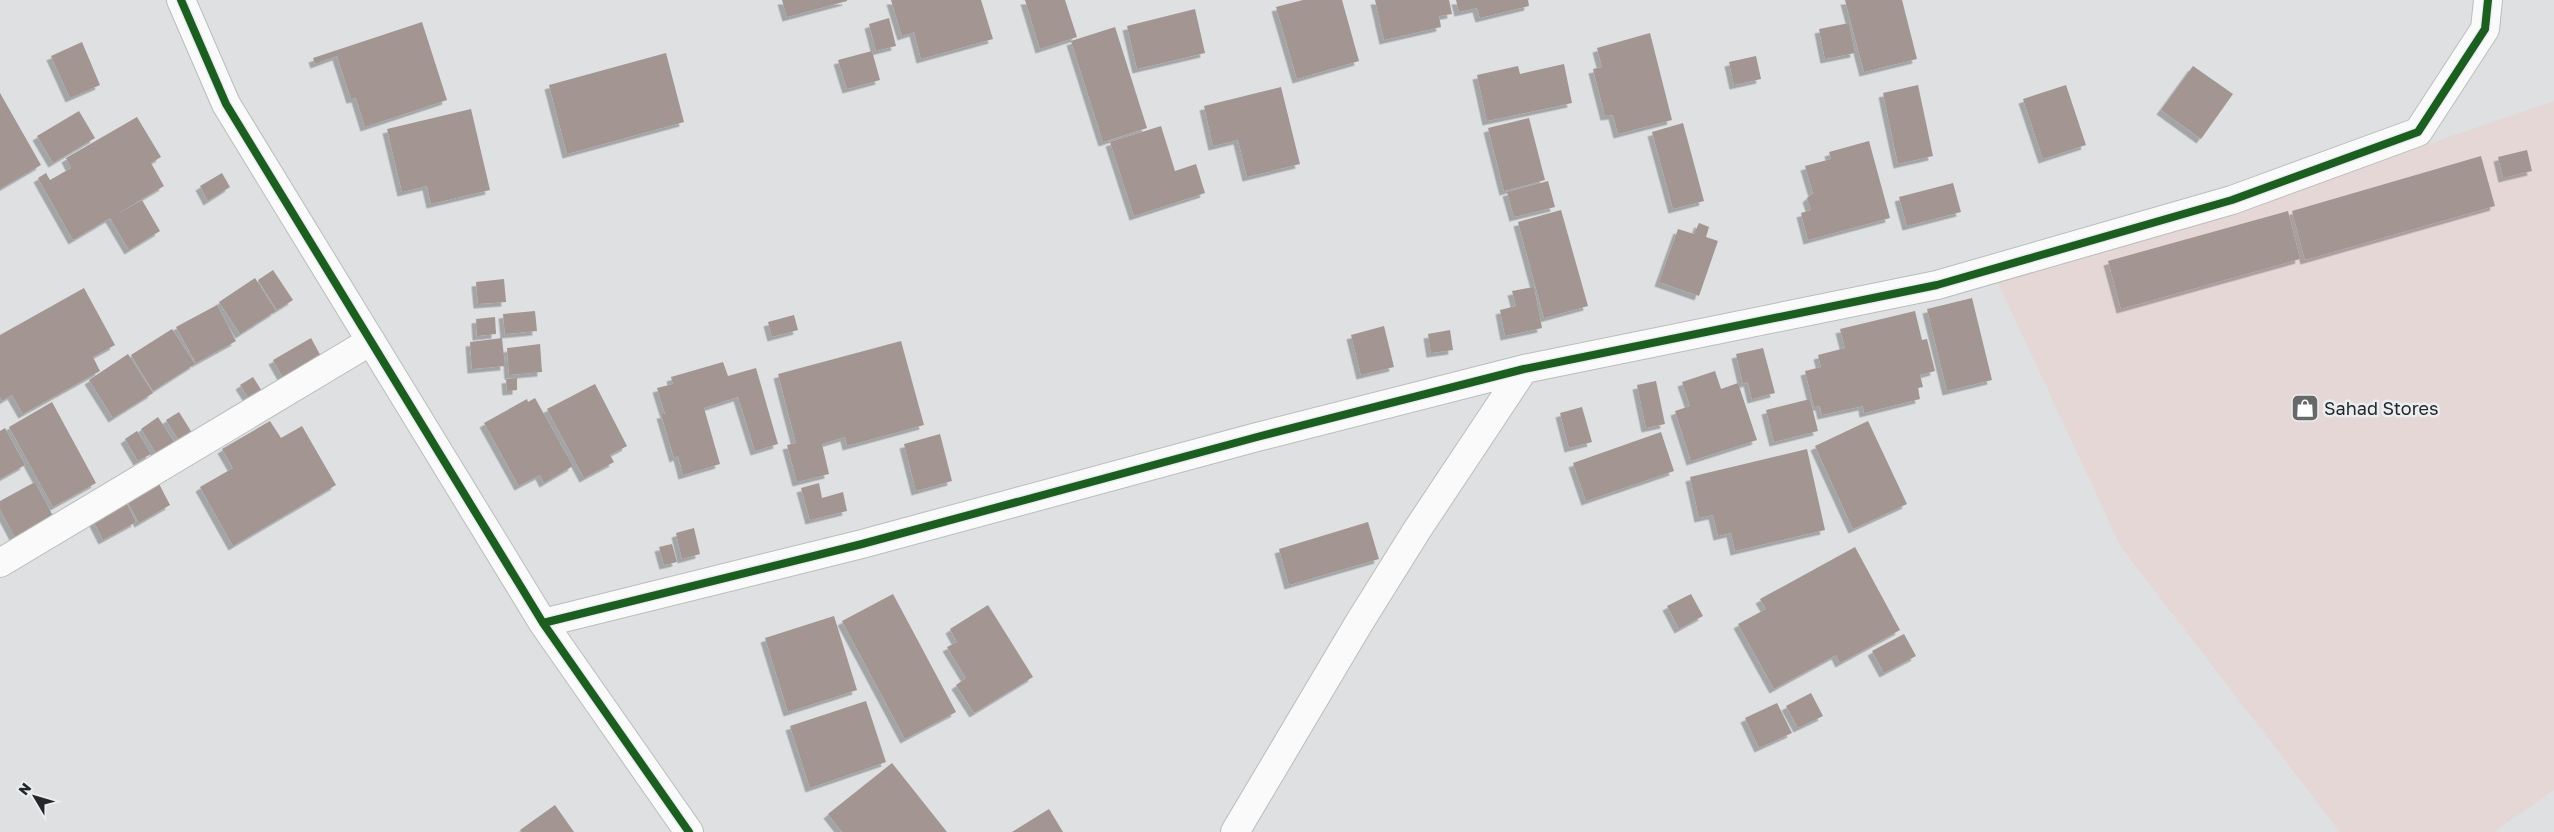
<svg xmlns="http://www.w3.org/2000/svg" width="2554" height="832" viewBox="0 0 2554 832" font-family="'Golos Text',sans-serif">
	<style>
		.commercial { fill: #e5d7d6 }
		.building { fill: #a29592; filter: url(#shadow) }
		.lines { fill: none; stroke-linecap: round; stroke-linejoin: round }
		.minor-casing { stroke: #bbbcbd; stroke-width: 30 }
		.minor { stroke: #fafafb; stroke-width: 28 }
		.cycleway-casing { stroke: #eaeef1; stroke-width: 11 }
		.cycleway { stroke: #1b5e20; stroke-width: 8 }
		.labels { text-anchor: middle; dominant-baseline: central; stroke-width: 5; stroke-linejoin: round; paint-order: stroke }
		.poi-label { font-size: 18px; fill: #262728; stroke: #eaeef1; text-anchor: start }
	</style>
	<defs>
		<filter id="shadow"><feDropShadow dx="-4.5" dy="4.5" stdDeviation="0" flood-color="#0004"/></filter>
	</defs>
	<rect width="100%" height="100%" fill="#dee0e2"/>
	<path class="commercial" d="M2554,101V790L2494,832H2340L2121,547L1992,270L2355,169Z"/>
	<path class="building" d="M782,0H847V1L787,17Z
		M891,0H981L993,39L921,59L914,32L902,36Z
		M1025,0H1065L1077,37L1040,49Z
		M1303,0H1342L1359,61L1297,79L1276,7Z
		M1375,0H1449L1452,14L1439,16L1441,27L1384,40Z
		M1456,0H1528L1529,6L1480,18L1477,8L1459,12Z
		M1845,0H1902L1917,59L1864,72Z
		M1195,9L1205,53L1137,69L1127,26Z
		M889,18L896,46L876,51L869,24Z
		M422,22L447,100L365,127L356,98L351,99L337,56L315,64L313,58Z
		M1849,23L1855,53L1825,59L1819,29Z
		M1115,27L1147,128L1103,142L1071,41Z
		M1650,33L1672,120L1618,134L1613,115L1605,116L1593,69L1602,67L1597,48Z
		M82,42L100,85L70,98L51,56Z
		M872,51L880,80L847,89L838,60Z
		M666,53L684,122L567,154L549,85Z
		M1756,56L1761,79L1734,85L1729,62Z
		M1564,64L1572,103L1487,121L1477,75L1518,66L1520,74Z
		M2193,66L2233,94L2201,139L2161,110Z
		M1918,85L1933,156L1898,164L1883,93Z
		M2066,85L2086,145L2043,159L2023,99Z
		M1281,87L1300,164L1247,177L1238,140L1213,146L1204,106Z
		M0,93L41,165L0,189Z
		M471,109L490,190L431,204L427,186L402,192L387,129Z
		M79,111L95,138L53,163L37,136Z
		M137,117L161,157L151,163L164,186L112,217L142,200L160,231L129,250L110,218L73,240L38,178L46,173L50,180L71,168L66,158Z
		M1529,118L1545,180L1504,191L1488,128Z
		M1683,123L1704,201L1673,209L1652,132Z
		M1161,126L1175,171L1196,164L1205,193L1134,216L1110,142Z
		M1869,141L1890,218L1808,240L1801,213L1811,210L1807,198L1813,193L1805,166L1831,159L1829,152Z
		M2527,150L2532,171L2503,178L2498,157Z
		M2481,156L2495,206L2305,260L2292,211Z
		M222,173L230,187L208,201L200,186Z
		M1548,181L1555,207L1514,217L1507,192Z
		M1953,183L1961,212L1907,226L1899,197Z
		M1561,210L1588,306L1544,318L1518,222Z
		M2288,211L2300,259L2121,309L2108,261Z
		M1699,223L1709,227L1706,237L1718,241L1699,296L1659,282L1678,229L1694,234Z
		M273,270L293,300L277,310L258,280Z
		M255,278L276,311L240,334L219,302Z
		M504,279L506,302L478,304L476,282Z
		M1534,287L1542,328L1505,336L1500,310L1516,306L1512,291Z
		M84,288L115,345L93,357L100,371L23,414L12,395L2,401L0,397V335Z
		M1972,298L1992,380L1947,391L1927,309Z
		M217,305L236,341L196,363L176,327Z
		M535,311L537,331L505,334L503,314Z
		M1915,311L1922,340L1927,339L1935,371L1920,375L1923,387L1918,388L1920,399L1864,413L1863,406L1822,415L1820,406L1814,407L1805,371L1821,367L1818,355L1845,348L1840,329Z
		M794,315L798,330L772,337L768,322Z
		M495,317L496,334L477,336L476,319Z
		M1384,326L1394,367L1361,375L1351,335Z
		M172,329L195,364L153,391L131,355Z
		M1450,330L1453,350L1431,353L1428,334Z
		M311,338L323,360L285,381L273,360Z
		M502,338L505,366L472,369L470,342Z
		M901,341L924,425L847,446L845,437L822,444L829,474L797,482L787,445L796,443L778,374Z
		M540,344L542,372L509,375L507,348Z
		M1763,348L1775,393L1752,399L1748,382L1743,384L1736,354Z
		M128,354L153,393L113,418L89,380Z
		M723,362L728,376L756,368L778,444L755,451L738,397L704,408L720,464L683,475L678,456L674,458L661,414H665L657,388L673,384L671,377Z
		M1715,371L1721,389L1738,383L1757,440L1691,461L1675,411L1690,406L1682,382Z
		M253,377L265,396L252,404L240,385Z
		M517,378V390L507,391L506,379Z
		M1656,381L1665,424L1646,428L1637,385Z
		M595,384L627,446L610,455L614,462L584,478L547,409Z
		M535,398L573,466L544,483L540,475L519,486L484,423L527,399L528,402Z
		M1810,399L1818,431L1774,442L1766,410Z
		M52,402L96,483L53,507L9,427Z
		M1582,407L1592,442L1569,448L1560,413Z
		M179,412L194,436L181,444L166,420Z
		M158,417L176,445L158,456L141,429Z
		M270,421L281,438L302,426L336,485L233,546L200,487L233,468L222,449Z
		M1868,421L1907,504L1853,529L1815,446Z
		M5,428L25,465L0,479V431Z
		M137,431L151,454L138,461L125,439Z
		M1661,432L1674,471L1586,501L1573,463Z
		M940,434L952,481L916,491L904,444Z
		M1807,449L1825,530L1735,551L1731,533L1718,536L1713,515L1699,518L1690,477Z
		M157,480L170,505L139,523L125,497Z
		M35,482L53,516L15,538L0,509V501Z
		M819,483L822,498L843,492L847,511L810,520L801,488Z
		M124,498L136,522L103,540L91,516Z
		M1368,522L1379,559L1289,585L1279,549Z
		M694,528L700,554L682,559L676,533Z
		M672,544L677,562L664,565L659,547Z
		M1855,547L1900,630L1840,663L1836,655L1774,689L1738,624L1766,609L1760,599Z
		M893,594L956,712L905,739L842,621Z
		M1691,594L1703,616L1679,629L1667,606Z
		M988,605L1033,677L974,713L956,685L966,678L947,647L957,642L950,629Z
		M834,616L857,690L788,712L765,638Z
		M1904,634L1916,656L1884,673L1872,651Z
		M1811,693L1823,716L1798,728L1786,706Z
		M866,701L886,762L810,788L790,726Z
		M1777,703L1792,733L1759,748L1745,718Z
		M892,763L947,832H842L828,814Z
		M555,805L574,832H522L520,830Z
		M1049,809L1063,832H1012Z"/>
	<g class="lines">
		<g class="minor-casing">
			<path id="minor" d="M181,0L226,104L543,623L689,832
				M0,563L371,341
				M543,623L862,544L1257,437L1524,369L1937,285L2232,200L2418,132L2485,29L2488,0
				M1235,832L1359,623L1417,530L1524,369"/>
		</g>
		<use href="#minor" class="minor"/>
		<g class="cycleway-casing">
			<path id="cycleway" d="M181,0L226,104L543,623L689,832
				M543,623L862,544L1257,437L1524,369L1937,285L2232,200L2418,132L2485,29L2488,0"/>
		</g>
		<use href="#cycleway" class="cycleway"/>
	</g>
	<defs>
		<g id="shop-square" transform="scale(1.4375)"><rect x="-9" y="-9" width="18" height="18" rx="4" fill="#666869" stroke="#eaeef1"/><path d="M-5-2.5h2.3a2.7 3.5 0 0 1 5.4 0H5L5.5 6h-11ZM-1.5-2.5h3a1.5 2.3 0 0 0-3 0Z" fill="#fff"/></g>
	</defs>
	<g fill-rule="evenodd">
		<use href="#shop-square" x="2305" y="408"/>
	</g>
	<g class="labels">
		<g class="poi-label">
			<text x="2324" y="408">Sahad Stores</text>
		</g>
	</g>
	<g transform="translate(35 797) rotate(308)" stroke="#eaeef1" stroke-width="4" paint-order="stroke">
	<path d="M0-4L9 19L0 12L-9 19Z" fill="#262728"/>
	<text y="-8" font-size="14" font-weight="bold" text-anchor="middle" fill="#262728">N</text>
	</g>
</svg>
